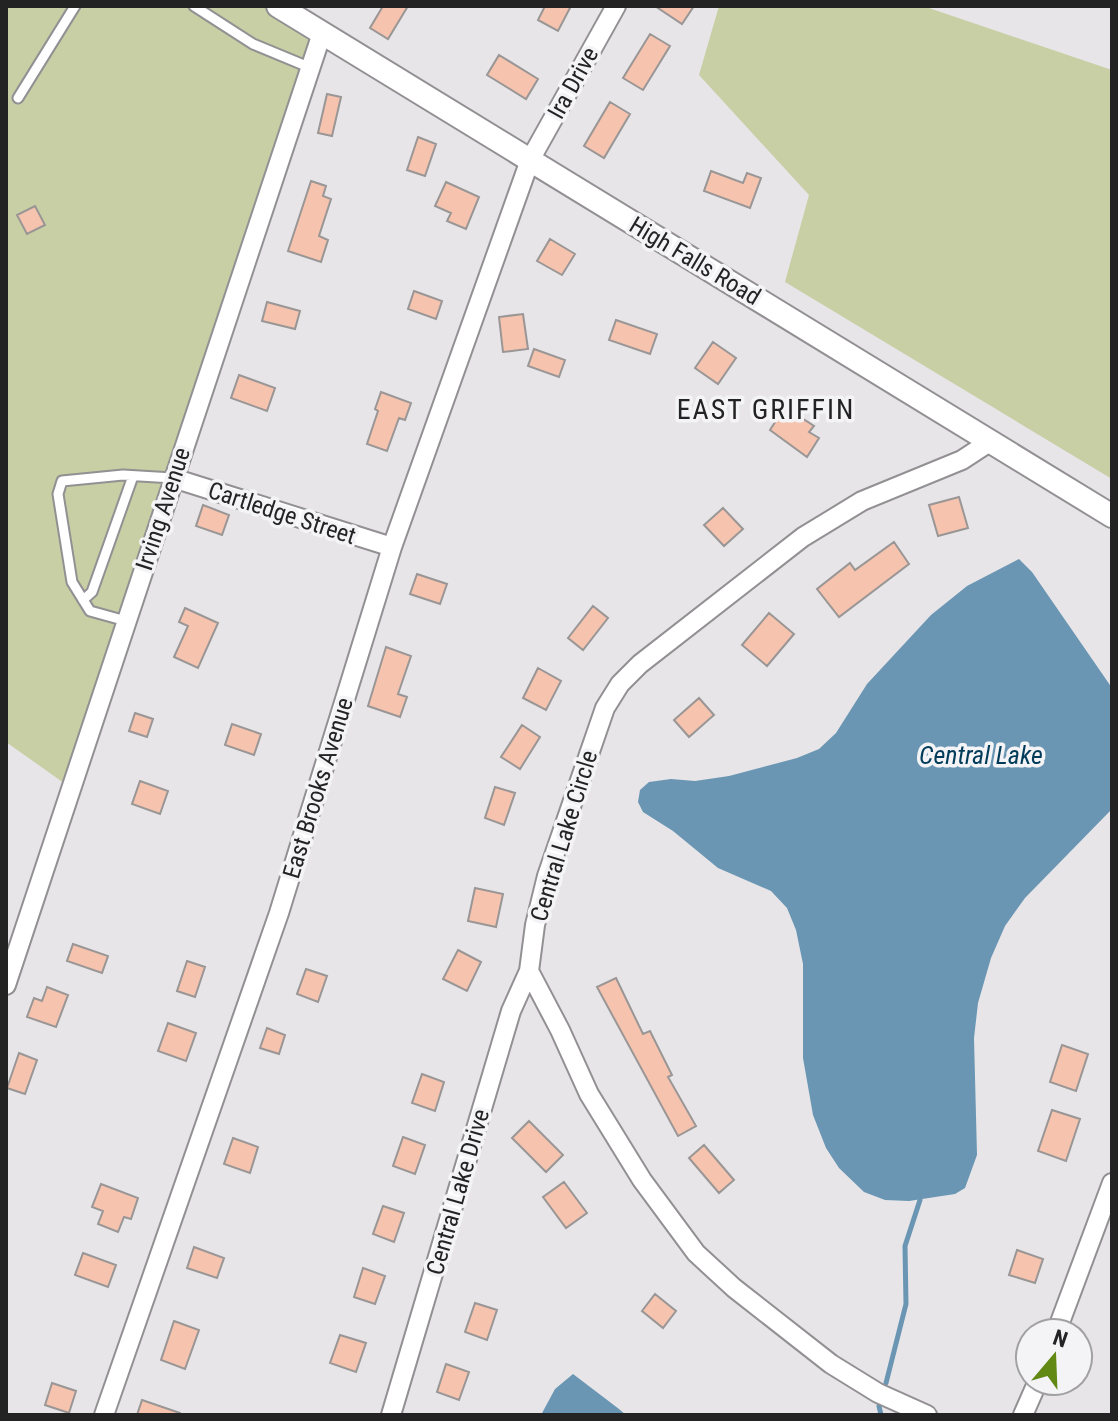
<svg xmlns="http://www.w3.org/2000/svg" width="1118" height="1421" viewBox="0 0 1118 1421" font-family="'Roboto Condensed',sans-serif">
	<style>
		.green { fill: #c8cfa4 }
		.water { fill: #6a96b3 }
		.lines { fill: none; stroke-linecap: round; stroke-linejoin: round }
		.stream { stroke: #6a96b3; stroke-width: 5 }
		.building { fill: #f6c3af; stroke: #999695; stroke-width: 2 }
		.service-casing { stroke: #929093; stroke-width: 13 }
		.minor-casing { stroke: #929093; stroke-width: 22 }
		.tertiary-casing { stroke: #929093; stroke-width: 26 }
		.service { stroke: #fff; stroke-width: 9 }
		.minor { stroke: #fff; stroke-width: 18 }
		.tertiary { stroke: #fff; stroke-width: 22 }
		.labels { text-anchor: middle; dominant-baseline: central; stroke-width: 7; stroke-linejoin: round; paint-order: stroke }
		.street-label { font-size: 24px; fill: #242324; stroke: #f4f3f6 }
		.water-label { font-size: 26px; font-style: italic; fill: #003c5a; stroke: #f4f3f6 }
		.quarter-label { font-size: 28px; letter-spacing: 2px; fill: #242324; stroke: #f4f3f6 }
	</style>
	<rect width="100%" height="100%" fill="#e7e5e8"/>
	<path class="green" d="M6,6H267L318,37L71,788L6,742Z
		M719,6H923L1112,70V479L785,282L809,195L699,75Z"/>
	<path class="water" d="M1019,559L1032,572L1112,688V809L1025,898L1005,926L991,958L978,1003L974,1038L977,1155L965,1188L955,1194L909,1201L885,1200L864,1192L839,1168L826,1148L813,1115L803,1058V964L796,930L787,908L771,891L718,868L673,831L643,812L638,802L640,790L649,782L671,779L695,781L729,776L797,758L819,749L836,733L867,684L931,615L967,586Z
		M573,1374L619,1409L626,1415H541L555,1389Z"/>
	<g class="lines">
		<path class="stream" d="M886,1383L906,1304L905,1246L920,1200
			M879,1406L881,1415"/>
	</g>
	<path class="building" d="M383,6H408L388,39L370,28Z
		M545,6H571L558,31L538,20Z
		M655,6H694L682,24Z
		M650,34L670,46L643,90L623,78Z
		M499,55L538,79L526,99L487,75Z
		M327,94L341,97L332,136L318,133Z
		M610,102L630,114L604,158L584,146Z
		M418,137L436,144L425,176L407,170Z
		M711,171L743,183L747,173L761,178L750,208L704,191Z
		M311,181L326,186L323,196L331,199L319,236L328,240L321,262L288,251Z
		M446,182L479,197L466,229L447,221L451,213L435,206Z
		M35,206L45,225L27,234L17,215Z
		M550,239L575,254L562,275L537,261Z
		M414,291L442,301L436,319L408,309Z
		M267,302L300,311L295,329L262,321Z
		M523,314L528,349L503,352L499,317Z
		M616,320L657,334L650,354L609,340Z
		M713,342L736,358L718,384L695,368Z
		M534,349L565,360L559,377L528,366Z
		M239,375L275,388L267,411L231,398Z
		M381,392L411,403L405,420L399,418L387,451L367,444L378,411L375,409Z
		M785,407L814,426L809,432L819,438L807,457L770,430Z
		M959,497L968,528L938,536L929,505Z
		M203,505L229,515L222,535L196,526Z
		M723,508L743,529L724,546L704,525Z
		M894,542L909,564L839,617L817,589L850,563L855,570Z
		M417,574L447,584L440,604L410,594Z
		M593,606L608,618L583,650L568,638Z
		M185,608L218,623L198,668L174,657L188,626L179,622Z
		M769,613L794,634L767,666L742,645Z
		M386,647L411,656L398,694L407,697L400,717L368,706Z
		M538,668L561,681L546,710L523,698Z
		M699,698L714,715L689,737L674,720Z
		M135,713L153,719L147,737L129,731Z
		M232,724L261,734L254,755L225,745Z
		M522,725L540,737L520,769L501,757Z
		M140,781L168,791L160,814L132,804Z
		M495,787L515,793L504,825L485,818Z
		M475,888L503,894L496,927L468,921Z
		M73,944L108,956L102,973L67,961Z
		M458,950L481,962L467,991L443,979Z
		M187,961L205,967L195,997L177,991Z
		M306,969L327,976L318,1002L297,994Z
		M616,978L643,1034L650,1031L672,1075L668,1077L696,1126L678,1136L597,987Z
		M47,987L68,995L56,1027L27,1017L34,998L42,1001Z
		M168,1023L196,1033L186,1061L158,1051Z
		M267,1028L285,1035L279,1054L260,1048Z
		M1062,1045L1088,1054L1076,1091L1050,1082Z
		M19,1053L37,1060L25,1094L7,1088Z
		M422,1074L444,1082L435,1111L412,1103Z
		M1052,1110L1080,1119L1066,1161L1038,1151Z
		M529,1121L563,1155L546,1172L512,1138Z
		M403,1137L425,1145L415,1174L393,1166Z
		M233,1138L258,1147L250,1173L224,1164Z
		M704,1145L734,1180L719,1193L689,1158Z
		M564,1182L587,1213L566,1228L543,1197Z
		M101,1184L138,1198L131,1219L124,1217L118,1232L98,1224L103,1211L92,1207Z
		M383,1206L404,1213L394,1242L373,1234Z
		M194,1247L224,1258L217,1278L187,1268Z
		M1017,1250L1043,1259L1035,1283L1009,1275Z
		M83,1253L116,1265L108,1287L75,1275Z
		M363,1268L385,1276L375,1304L354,1297Z
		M655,1294L676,1311L663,1328L642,1311Z
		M475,1303L497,1310L487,1340L465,1332Z
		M174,1321L199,1330L185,1369L161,1360Z
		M340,1335L366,1343L356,1372L330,1363Z
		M446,1364L469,1372L459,1400L437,1392Z
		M52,1383L76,1391L69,1413L45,1405Z
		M142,1400L180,1413V1415H137Z"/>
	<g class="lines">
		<g class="service-casing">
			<path id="service" d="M194,6L253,44L311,68
				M18,98L75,6
				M83,600L92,592L133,476
				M126,621L90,611L72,582L58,494L62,481L123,475L173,478"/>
		</g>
		<g class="minor-casing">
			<path id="minor" d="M173,478L392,547
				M6,985L322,33
				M1056,1333L1112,1183
				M104,1415L279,913L392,547L530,160L616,6
				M391,1415L511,1011L529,971
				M927,1415L878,1393L831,1364L734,1288L696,1253L642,1180L589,1094L560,1030L529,971L535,925L547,876L605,708L620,684L640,664L803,537L862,501L962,460L991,441
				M1023,1415L1038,1381"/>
		</g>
		<g class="tertiary-casing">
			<path id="tertiary" d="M278,6L1112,516"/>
		</g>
		<use href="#service" class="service"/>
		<use href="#minor" class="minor"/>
		<use href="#tertiary" class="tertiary"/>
	</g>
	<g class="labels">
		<g class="street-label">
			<text transform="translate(573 83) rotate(-61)">Ira Drive</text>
			<text transform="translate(695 261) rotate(31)">High Falls Road</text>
			<text transform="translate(163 509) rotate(-72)">Irving Avenue</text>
			<text transform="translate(282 513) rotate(18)">Cartledge Street</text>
			<text transform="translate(318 788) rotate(-73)">East Brooks Avenue</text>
			<text transform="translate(564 836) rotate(-73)">Central Lake Circle</text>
			<text transform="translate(458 1192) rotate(-74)">Central Lake Drive</text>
		</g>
		<g class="water-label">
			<text x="981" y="755">Central Lake</text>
		</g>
		<g class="quarter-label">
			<text x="766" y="409">EAST GRIFFIN</text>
		</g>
	</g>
	<rect width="1118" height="1421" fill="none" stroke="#242324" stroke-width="16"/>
	<g transform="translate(1054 1357) rotate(19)"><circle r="38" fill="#f4f3f6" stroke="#a1a0a2" stroke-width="2"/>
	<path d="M0-6L14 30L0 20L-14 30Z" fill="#618914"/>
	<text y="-12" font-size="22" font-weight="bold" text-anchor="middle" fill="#242324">N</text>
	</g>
</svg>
